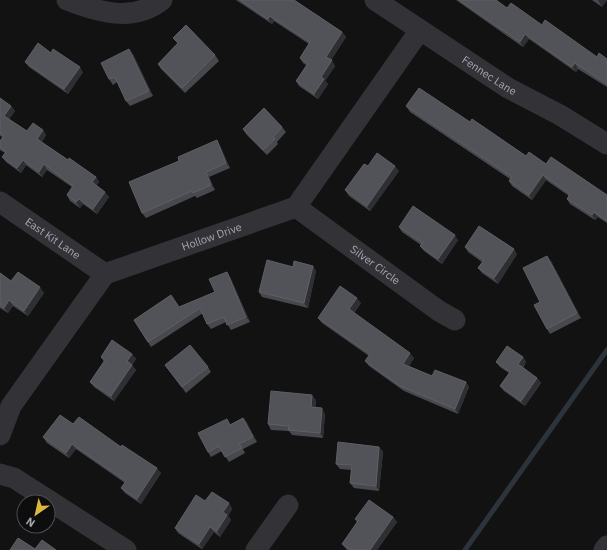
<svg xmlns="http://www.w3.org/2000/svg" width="607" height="550" viewBox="0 0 607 550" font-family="'IBM Plex Sans',sans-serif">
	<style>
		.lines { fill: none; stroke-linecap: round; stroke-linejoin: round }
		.stream { stroke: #2c333a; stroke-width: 5 }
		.minor { stroke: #333337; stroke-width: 21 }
		.wall { fill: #48494e }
		.shaded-wall { fill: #2e2f32 }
		.building { fill: #525358; stroke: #5f6066 }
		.labels { text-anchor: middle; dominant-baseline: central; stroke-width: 3.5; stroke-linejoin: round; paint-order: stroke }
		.street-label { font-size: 11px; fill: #a4a7b2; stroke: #0d0d0e }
	</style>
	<rect width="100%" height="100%" fill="#121213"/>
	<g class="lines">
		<path class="stream" d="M465,550L607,350"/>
		<g class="minor">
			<path d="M67,0C98,12 133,23 162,0"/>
			<path id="s1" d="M375,0L508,88L560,115L607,144"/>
			<path id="s2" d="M0,202L105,274"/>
			<path id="s3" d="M296,207L439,311L455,320"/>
			<path id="s4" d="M0,435L11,406L105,274L296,207L420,30"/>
			<path d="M0,474L14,478L126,550"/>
			<path d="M256,550L288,505"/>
			<path d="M604,550L607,546"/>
		</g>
	</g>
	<path class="wall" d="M236,0H294L342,32L346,37L331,60L335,66L325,81L328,84L318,99L299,86L296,81L306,65L303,63L300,58L309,44L274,21L272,24Z
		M456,0H496L507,8L542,25L597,57L607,59V87L578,69L576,72L529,39L523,47Z
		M592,0H607L602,7Z
		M173,38L215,55L219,61L185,93L161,69L158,64L178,44Z
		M133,54L153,96L130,106L126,101L117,82L113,85L109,79Z
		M25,62L83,72L68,94L29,67Z
		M0,98L11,106L15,111L9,119L27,131L43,130L46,135L42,142L68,160L96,177L99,182L96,186L109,197L97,214L83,204L80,208L70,201L67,195L72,187L47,170L42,177L26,165L21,173L6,162L2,157L5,153L0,150V141L2,137L0,136Z
		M406,106L470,122L526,156L546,164L607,195V223L598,217L595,220L570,204L567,199L569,196L546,180L532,200L512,186L509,181L510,179L410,112Z
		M282,127L286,132L277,142L278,144L267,155L246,134L243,129Z
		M220,146L230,168L209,177L215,190L197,198L195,196L146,218L142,213Z
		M368,166L399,171L370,211L349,196L345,190Z
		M399,227L458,240L442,264L424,251L420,246L421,245L402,232Z
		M465,247L517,254L498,284L482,273L478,268L482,262L468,252Z
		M551,261L581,318L550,334L547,329L540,302Z
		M313,266L316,271L308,308L262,297L259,292Z
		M0,273L11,281L44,293L28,316L13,306L8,313L0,308Z
		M230,277L250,322L231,330L226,322L211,329L207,324L203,313L151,347L134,320L179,307L215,292Z
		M361,303L354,313L414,358L409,366L432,376L466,382L469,387L458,414L404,391L369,366L365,361L369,356L322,323L318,318Z
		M132,354L136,359L132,365L136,370L114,401L94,387L90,382L104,362L101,357Z
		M523,357L526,362L523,368L537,378L541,383L525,406L504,391L500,386L509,373L500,367L496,362Z
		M165,365L208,367L211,372L186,393Z
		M316,400L315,408L325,414L323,438L292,435L289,431L271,430L268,424Z
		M243,418L247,423L257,442L243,449L245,453L229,462L222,451L211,457L208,452L231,424Z
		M73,424L121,447L161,473L141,504L125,493L121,488L125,483L76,449L69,458L47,443L43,437Z
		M379,447L383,452L379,491L354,488L350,483L351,470L340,469L336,464Z
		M205,501L229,503L232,509L228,516L231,520L220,537L214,532L202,549L178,533L175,528Z
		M393,517L397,522L377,550H347L342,544L357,522L355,519Z"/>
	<path class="shaded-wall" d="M598,0H607L602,7Z
		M270,16L274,21L272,24L268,19Z
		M342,32L346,37L330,62L326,57Z
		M525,34L529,39L523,47L520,42Z
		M129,49L133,54L153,96L149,91Z
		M332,60L335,66L325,81L328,84L318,99L314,94L321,77Z
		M575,63L578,69L576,72L572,67Z
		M80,67L83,72L68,94L64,89Z
		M11,106L15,111L8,121L4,116Z
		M43,130L46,135L41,144L37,139Z
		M217,140L220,146L230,168L226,163Z
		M23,160L26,165L21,173L17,168Z
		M44,164L47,170L42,177L39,172Z
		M395,166L399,171L370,211L367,206Z
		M206,172L209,177L215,190L211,185Z
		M543,175L546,180L532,200L529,195Z
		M96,177L99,182L95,187L92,182Z
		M105,192L109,197L97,214L93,209Z
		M79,199L83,204L80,208L76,202Z
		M594,212L598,217L595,220L592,215Z
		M455,235L458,240L442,264L438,259Z
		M514,249L517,254L498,284L494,278Z
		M547,256L551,261L581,318L577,313Z
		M313,266L316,271L308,308L304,303Z
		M227,272L230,277L250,322L246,317Z
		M40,287L44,293L28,316L24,311Z
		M357,298L361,303L353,315L349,309Z
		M9,300L13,306L8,313L4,308Z
		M410,353L414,358L407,369L403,364Z
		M132,354L136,359L130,367L127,361Z
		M523,357L526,362L521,369L518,364Z
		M132,365L136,370L114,401L111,396Z
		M537,378L541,383L525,406L521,401Z
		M466,382L469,387L458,414L455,409Z
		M312,395L316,400L315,412L311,407Z
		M322,408L325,414L323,438L320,433Z
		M243,418L247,423L257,442L253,437Z
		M72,444L76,449L69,458L66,453Z
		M379,447L383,452L379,491L376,486Z
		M157,468L161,473L141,504L137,499Z
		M229,503L232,509L228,516L231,520L220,537L217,531L223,512Z
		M393,517L397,522L377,550H370Z
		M210,527L214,532L202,549L199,544Z"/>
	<path class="building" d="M240,0H294L342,32L326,57L332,60L321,77L324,79L314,94L296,81L308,64L300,58L310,42L270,16L268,19Z
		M459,0H496L507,8L511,3L542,25L545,20L597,57L599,53L607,59V84L575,63L572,67L525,34L520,42Z
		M186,25L215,55L182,88L158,64L178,43L173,38Z
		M38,43L51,53L53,49L80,67L64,89L25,62Z
		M129,49L149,91L126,101L115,77L109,79L101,63Z
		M419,88L470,122L472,119L526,156L529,152L546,164L551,157L607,195V221L594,212L592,215L567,199L570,194L543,175L529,195L509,181L512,177L406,106Z
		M0,98L11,106L4,116L27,131L33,123L43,130L37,139L68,160L69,158L96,177L92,182L105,192L93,209L79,199L76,202L67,195L73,186L44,164L39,172L23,160L17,168L2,157L6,152L0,147V141L4,136L0,133Z
		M264,108L282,127L273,137L275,139L263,150L243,129Z
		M217,140L226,163L206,172L211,185L193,193L192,191L142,213L129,182L179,161L178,157Z
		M377,153L395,166L367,206L345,190L364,164L368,166Z
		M413,206L455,235L438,259L420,246L423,243L399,227Z
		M479,226L514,249L494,278L478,268L484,260L465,247Z
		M547,256L577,313L547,329L534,305L540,302L523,268Z
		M267,260L293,267L294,261L313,266L304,303L259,292Z
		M18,272L40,287L24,311L9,300L4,308L0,305V273L11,281Z
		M227,272L246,317L227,325L224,317L207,324L200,308L148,342L134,320L171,295L179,307L215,292L209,279Z
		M340,286L357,298L349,309L410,353L403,364L432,376L435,370L466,382L455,409L400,386L365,361L370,354L318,318Z
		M112,340L132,354L127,361L132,365L111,396L90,382L105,360L101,357Z
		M190,345L208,367L182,387L165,365Z
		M507,346L523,357L518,364L537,378L521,401L500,386L510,372L496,362Z
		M271,391L312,395L311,407L322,408L320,433L288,430L289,426L268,424Z
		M60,415L73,424L79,417L121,447L122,445L157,468L137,499L121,488L126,481L72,444L66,453L43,437Z
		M243,418L253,437L239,444L242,448L225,457L219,446L208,452L198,433L227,419L230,425Z
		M338,442L379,447L376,486L350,483L352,465L336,464Z
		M212,492L229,503L223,512L227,515L217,531L210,527L199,544L175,528L196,495L205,501Z
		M369,500L393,517L370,550H351L342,544L358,521L355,519Z
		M18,538L35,549L42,540L56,550H10Z"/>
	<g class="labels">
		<g class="street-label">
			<text stroke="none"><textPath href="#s1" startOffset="137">Fennec Lane</textPath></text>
			<text stroke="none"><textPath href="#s4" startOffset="306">Hollow Drive</textPath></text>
			<text stroke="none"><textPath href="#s2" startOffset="64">East Kit Lane</textPath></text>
			<text stroke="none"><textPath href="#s3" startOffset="98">Silver Circle</textPath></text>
		</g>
	</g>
	<g transform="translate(36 514) rotate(214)"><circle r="19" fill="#0d0d0e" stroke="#494b50"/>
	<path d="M0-3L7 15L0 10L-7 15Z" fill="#ddb740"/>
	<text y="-6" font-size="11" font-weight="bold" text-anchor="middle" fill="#a4a7b2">N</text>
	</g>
</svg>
